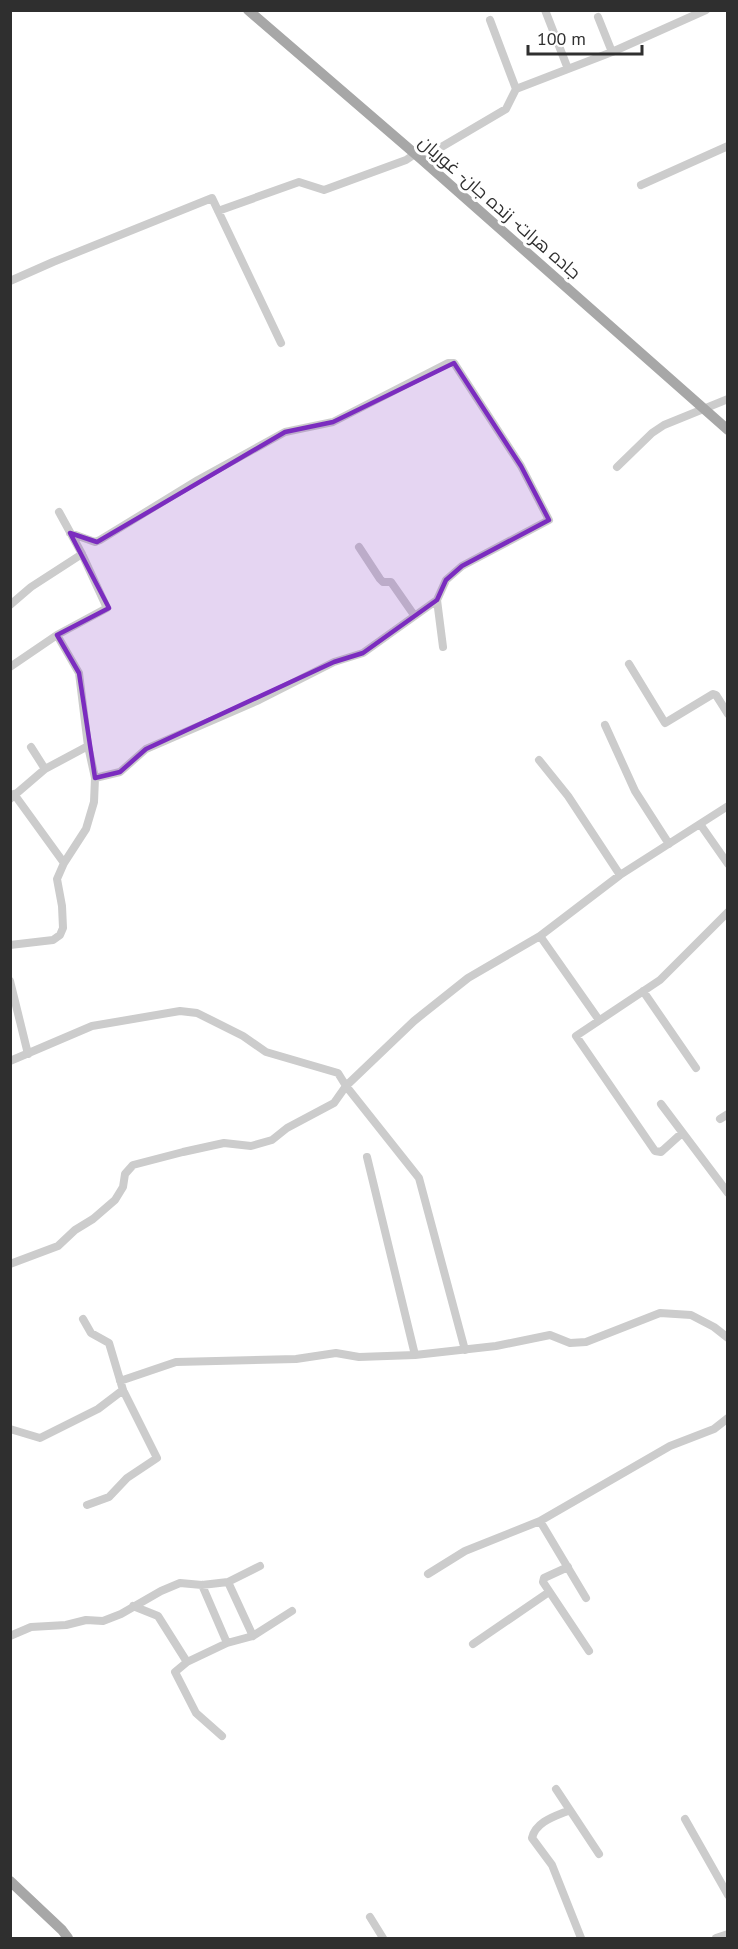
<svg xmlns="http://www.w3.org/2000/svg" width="738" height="1949" viewBox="0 0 738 1949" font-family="'PT Sans',Cairo,sans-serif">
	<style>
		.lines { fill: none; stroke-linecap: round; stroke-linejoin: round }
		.minor { stroke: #ccc; stroke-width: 8 }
		.major { stroke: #a7a7a7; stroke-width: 10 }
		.marked { fill: #7b2cbf; fill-opacity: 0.2; stroke: #7b2cbf; stroke-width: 4.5; stroke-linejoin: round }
		.labels { text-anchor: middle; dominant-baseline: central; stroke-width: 6; stroke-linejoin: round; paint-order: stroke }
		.street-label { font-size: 18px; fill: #2f2f2f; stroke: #fff }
	</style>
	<rect width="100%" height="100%" fill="#fff"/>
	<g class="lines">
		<path class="minor" d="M545,10L568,69
			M598,17L612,52
			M490,20L516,89
			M421,159L506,109L516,89L612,52L706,10
			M641,185L728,146
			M218,211L299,182L324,190L406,160L415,154
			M10,281L53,262L212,198L281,343
			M617,467L652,433L664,425L728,399
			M70,533L95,542L100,540L198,480L285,432L333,422L448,363H454L521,466L549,520L462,566L446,580L437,600L443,647
			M359,547L380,579L383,582H391L414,615
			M10,605L31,587L82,554
			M629,664L665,723L713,694L716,695L728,714
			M10,667L57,635L107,608L82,554L59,512
			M605,725L635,791L669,844
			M539,760L568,796L620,875
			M45,769L88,746
			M95,778L120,772L146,749L259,700L334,662L363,653L437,600
			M14,794L64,863
			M10,799L45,769L31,747
			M700,824L728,864
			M540,936L599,1020
			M10,945L53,940L60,935L63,928L62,906L57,879L64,863L86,829L94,802L95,778L88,746L79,673L57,635
			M10,981L28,1054
			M643,991L696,1068
			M10,1061L92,1026L180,1011L197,1013L243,1036L266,1052L338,1073L346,1086L419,1178L465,1350
			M661,1104L728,1193
			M720,1119L728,1114
			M682,1133L661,1152L655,1151L576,1036L660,980L728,912
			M367,1157L415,1355
			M10,1264L58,1246L75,1230L93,1219L115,1200L123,1187L125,1174L133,1165L183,1152L224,1143L251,1146L272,1140L287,1128L334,1103L346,1086L414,1021L468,978L540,936L620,875L728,806
			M83,1319L91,1333L109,1343L123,1390L157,1458L127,1478L109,1497L87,1505
			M120,1381L176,1362L296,1359L336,1353L359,1357L415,1355L496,1346L550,1335L570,1343L586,1342L660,1313L691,1315L714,1327L728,1338
			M10,1429L40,1438L98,1409L123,1390
			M540,1521L586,1598
			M568,1567L544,1578L543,1582L589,1651
			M428,1574L465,1551L540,1521L670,1446L714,1429L728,1418
			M228,1582L253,1636
			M202,1585L227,1643
			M133,1606L158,1616L187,1662L175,1672L196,1713L222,1736
			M10,1636L31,1627L66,1625L86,1620L103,1621L121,1614L161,1591L180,1583L202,1585L228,1582L260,1566
			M473,1644L549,1592
			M187,1662L227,1643L253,1636L292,1611
			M556,1789L599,1854
			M570,1810C556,1816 536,1821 532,1838L552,1865L581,1938
			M685,1819L728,1895
			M370,1917L383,1938
			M716,1938L728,1934"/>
		<path class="major" d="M248,10L421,159L728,430
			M10,1881L62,1930L68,1938"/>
	</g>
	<path class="marked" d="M454,363L521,466L549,520L462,566L446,580L437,600L363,653L334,662L146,749L120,772L95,778L79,673L57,635L109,608L70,533L97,542L285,432L333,422Z"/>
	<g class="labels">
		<g class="street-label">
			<text transform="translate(500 207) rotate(41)">جاده هرات- زنده جان- غوریان</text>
		</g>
	</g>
	<rect width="738" height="1949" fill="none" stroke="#2f2f2f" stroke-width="24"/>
	<path d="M528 45v9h114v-9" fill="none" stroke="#2f2f2f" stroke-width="3"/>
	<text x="537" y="45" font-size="18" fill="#2f2f2f" stroke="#ffffff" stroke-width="4.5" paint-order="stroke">100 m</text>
</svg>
